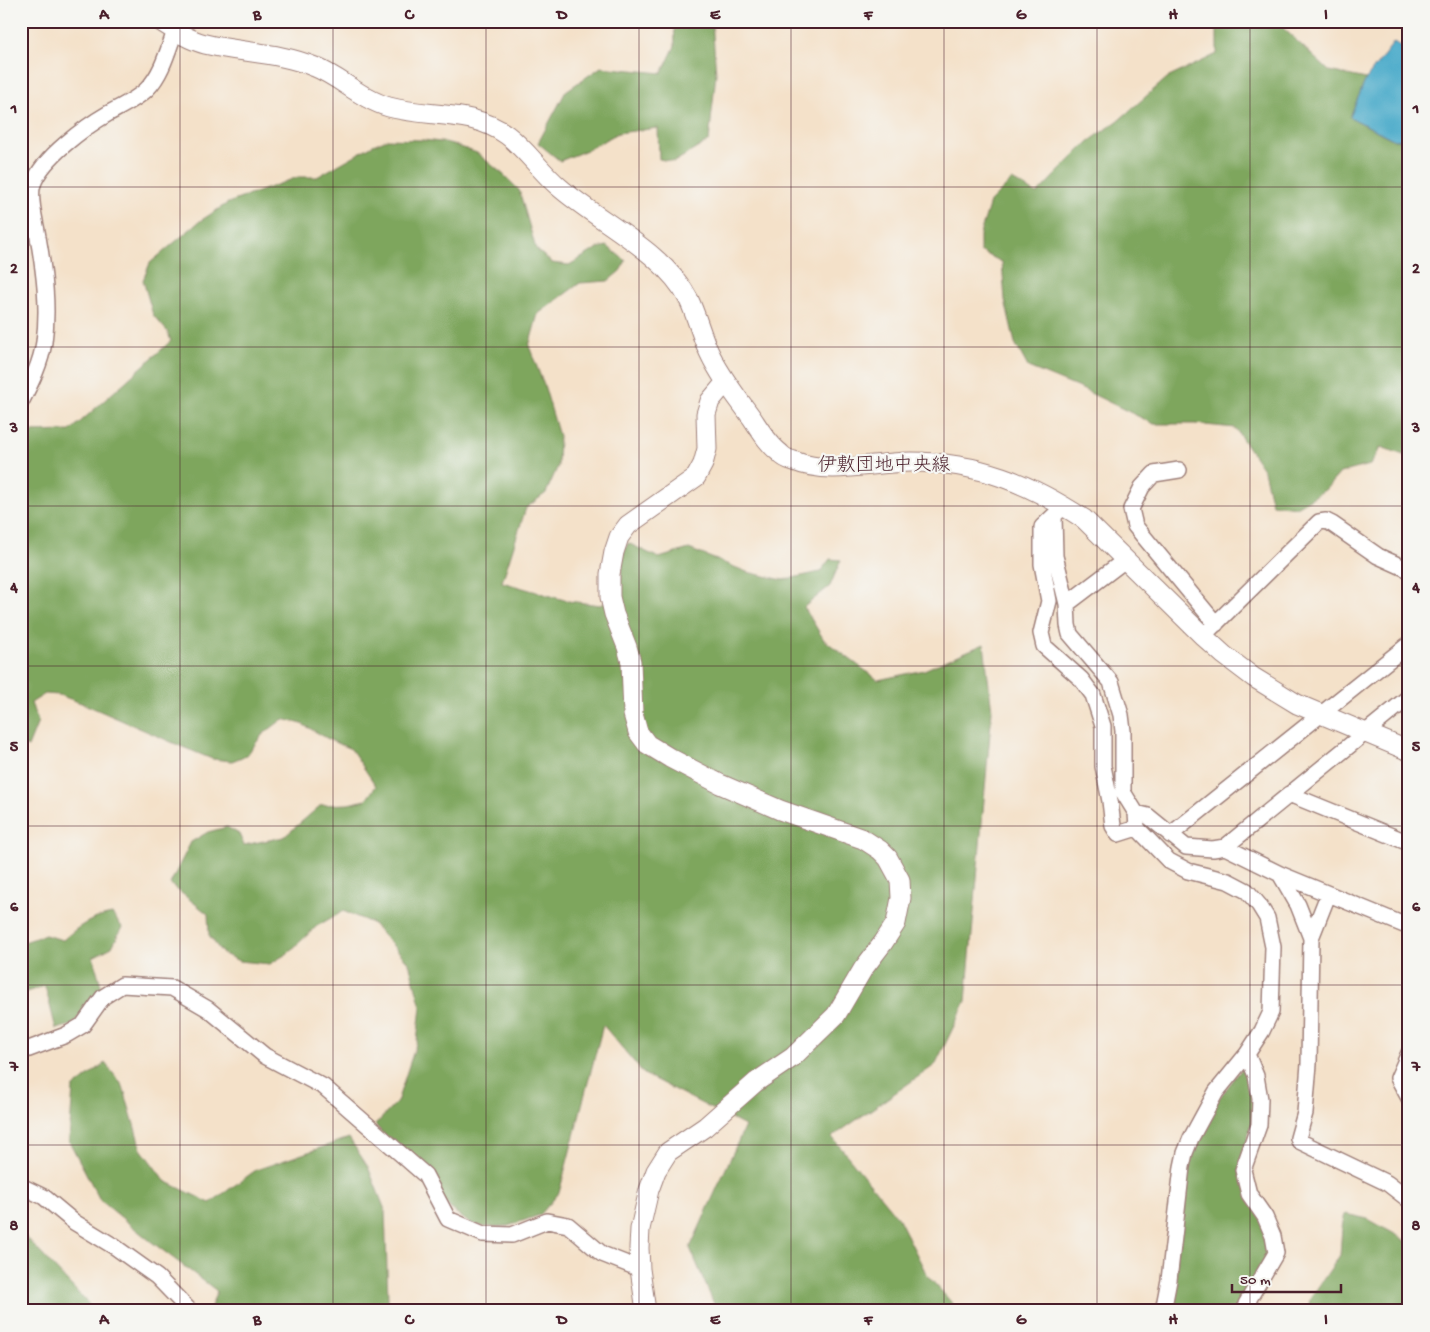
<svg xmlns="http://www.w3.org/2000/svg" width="1430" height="1332" viewBox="0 0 1430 1332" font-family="'Gochi Hand','Klee One',sans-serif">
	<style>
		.forest { fill: #7ea65d; stroke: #646244 }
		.water { fill: #4babca; stroke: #4a657a }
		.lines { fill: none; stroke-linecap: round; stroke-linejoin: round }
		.minor-casing { stroke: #9f807a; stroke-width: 18 }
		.tertiary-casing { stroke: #9f807a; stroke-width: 21 }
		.minor { stroke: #fff; stroke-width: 15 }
		.tertiary { stroke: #fff; stroke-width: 19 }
		.grid { fill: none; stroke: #4a1f2b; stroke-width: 1; stroke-opacity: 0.55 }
		.labels { text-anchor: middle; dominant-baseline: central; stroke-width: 4.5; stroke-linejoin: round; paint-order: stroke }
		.street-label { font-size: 19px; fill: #4a1f2b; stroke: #f6f6f2 }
		.neatline { fill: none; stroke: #4a1f2b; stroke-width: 2 }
		.grid-label { font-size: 16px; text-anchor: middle; font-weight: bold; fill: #4a1f2b }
	</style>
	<rect width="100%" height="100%" fill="#f6f6f2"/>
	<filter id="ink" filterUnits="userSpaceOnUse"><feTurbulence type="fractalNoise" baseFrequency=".02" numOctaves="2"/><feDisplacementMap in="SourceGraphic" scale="10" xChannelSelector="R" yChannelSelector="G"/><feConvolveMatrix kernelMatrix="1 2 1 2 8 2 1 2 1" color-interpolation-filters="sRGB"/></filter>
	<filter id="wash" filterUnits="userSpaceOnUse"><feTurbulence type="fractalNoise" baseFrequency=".0096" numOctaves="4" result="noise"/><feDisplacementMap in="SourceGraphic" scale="20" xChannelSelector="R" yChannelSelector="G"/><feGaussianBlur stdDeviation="1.12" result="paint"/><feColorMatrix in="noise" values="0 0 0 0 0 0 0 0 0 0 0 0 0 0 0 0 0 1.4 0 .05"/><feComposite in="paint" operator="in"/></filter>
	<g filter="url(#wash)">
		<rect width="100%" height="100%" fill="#f4e1c9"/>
		<path class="forest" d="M674,21H712L716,73L709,141L674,162L659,159L658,128L618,133L587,150L560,161L538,143L566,91L601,67L662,73L675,46Z
			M1229,21H1238L1249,29L1257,21H1271L1282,27L1329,71L1366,79L1350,117L1394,140L1409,138V457L1381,447L1370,465L1340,473L1325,490L1296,507L1272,504L1264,471L1235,428L1195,424H1154L1084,390L1028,367L1015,343L1005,300L1002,262L980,251V234L990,202L1012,180L1037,194L1054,176L1088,142L1119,120L1167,78L1217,54V27Z
			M387,139L423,140L449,143L477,153L504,175L519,190L536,249L552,263L569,265L598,248L607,246L626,261L620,271L608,281L580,283L538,314L529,346L545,388L559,436L558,466L546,493L526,508L502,582L568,601L601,605L619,595L624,552L628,543L659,558L689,549L747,572L783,580L820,572L830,559L841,560L830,586L804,607L824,640L878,680L924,670L984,644L992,711L966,1001L935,1065L832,1137L899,1219L927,1275L959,1311H717L690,1248L745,1126L644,1074L603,1025L559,1193L540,1215L508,1226L485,1227L469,1223L450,1208L375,1125L397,1102L417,1041L421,1007L409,963L372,923L343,911L317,926L288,953L270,964L239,961L222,953L209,935L208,914L170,884L191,842L208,832L227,827L239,834L244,845L284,837L321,805L348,804L366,800L376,786L351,749L332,741L302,724L283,719L262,735L247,755L232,761L212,759L178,745L84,704L59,695L45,694L31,703L38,722L28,747L21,744V434L28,432L70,431L171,341L167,331L153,315L143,280L150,263L200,221L228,203L298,177H317L373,145Z
			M112,914L122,927L112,947L93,957L102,989L72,1025L56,1029L45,986L26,992L21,996V943L45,935L63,940C79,926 90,918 112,914Z
			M105,1063L123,1086L141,1149L165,1181L210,1203L256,1170L349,1138L368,1167L385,1210L388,1299L391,1311H209L217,1291L149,1240L100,1200L69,1141L73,1088Z
			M1243,1067L1249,1074L1254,1100L1253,1118L1239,1171L1264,1219L1270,1251L1246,1311H1167L1190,1157L1206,1115Z
			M1345,1214L1368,1219L1400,1237L1409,1244V1311H1308L1310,1299L1340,1255L1342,1227Z
			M21,1232L95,1311H21Z"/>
		<path class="water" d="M1394,42L1409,52V138L1395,140L1350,117L1366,79Z"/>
	</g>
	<g filter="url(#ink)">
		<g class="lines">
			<g class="minor-casing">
				<path id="minor" d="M21,402C31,383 41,363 44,342C49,307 44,271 38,237C36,222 28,198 33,184C43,157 85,127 109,113C122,106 137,99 147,89C162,74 168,50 175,31
					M1179,470L1154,474L1142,487L1131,509L1135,526L1216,624
					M1064,506L1042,527V564L1049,601L1041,633L1044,646L1081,679L1093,695L1103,726V766L1110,801L1113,826L1118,834L1137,828
					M1054,517L1055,556L1067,604L1068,625L1070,634L1111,682L1121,715L1123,731V792L1136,813
					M1067,604L1125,560
					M1203,636L1319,522L1326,521L1332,524L1378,556L1409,570
					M1289,794L1409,843
					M1170,835L1409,644
					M1225,847L1409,697
					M1280,874L1298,905L1311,938
					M1328,895L1311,938L1309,1064L1305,1113L1298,1138L1299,1141L1387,1183L1409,1200
					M21,1052L66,1035L83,1025L103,997L122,985L172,988L208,1009L265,1056L324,1087L425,1175L448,1219L483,1234L512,1235L547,1221L568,1225L602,1254L640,1269
					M1409,1053L1398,1078L1409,1098
					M1247,1054L1256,1076L1260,1099L1259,1125L1243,1170L1249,1194L1265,1217L1273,1236L1276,1253L1246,1304L1256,1311
					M21,1186L44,1197L74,1222L115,1247L157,1277L190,1311
					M1163,1311L1169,1280L1182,1167L1185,1153L1191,1138L1216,1092L1247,1054L1262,1031L1271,1012L1273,947L1267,918L1259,905L1247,891L1228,881L1188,871L1169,861L1137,828L1136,813L1148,816L1186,847L1213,849L1225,847L1280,874L1409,927"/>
			</g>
			<g class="tertiary-casing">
				<path id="tertiary" d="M160,21C174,30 189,40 205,44C241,53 280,52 315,67C340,77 361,99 389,107C429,118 471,109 507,135C527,150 540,171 559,187C599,222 665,252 689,300C697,317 701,335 709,352C720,376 737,397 752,418C760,430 768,444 780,453C783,457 790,460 794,461C830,476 874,462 911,462C978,462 1029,483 1084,519L1203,636L1224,655L1253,677L1297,704L1409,751
					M646,1311L640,1269L639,1248L640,1229L649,1190L656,1171L668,1152L705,1127L756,1082L793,1057L836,1015L863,969L883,943L896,923L901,898L900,880L888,858L880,850L863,839L780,810L720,784L670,758L647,744L638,732L633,714L631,662L627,647L614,614L610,597V574L614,552L619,537L628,525L696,477L703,464L707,449L706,414L710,401L726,382"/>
			</g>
			<use href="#minor" class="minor"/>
			<use href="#tertiary" class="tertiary"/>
		</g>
	</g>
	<path class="grid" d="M180,21V1311M333,21V1311M486,21V1311M639,21V1311M791,21V1311M944,21V1311M1097,21V1311M1250,21V1311M21,187H1409M21,347H1409M21,506H1409M21,666H1409M21,826H1409M21,985H1409M21,1145H1409"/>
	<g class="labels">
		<g class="street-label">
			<text x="884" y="466">伊敷団地中央線</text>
		</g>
	</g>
	<rect width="1430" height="1332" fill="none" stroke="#f6f6f2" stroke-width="55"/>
	<path d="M1232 1284v8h109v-8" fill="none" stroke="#4a1f2b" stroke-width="2.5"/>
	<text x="1240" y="1284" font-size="15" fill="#4a1f2b" stroke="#f6f6f2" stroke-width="4" paint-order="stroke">50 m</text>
	<rect x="28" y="28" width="1374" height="1276" class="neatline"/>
	<g class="grid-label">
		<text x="104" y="19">A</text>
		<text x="257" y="19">B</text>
		<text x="409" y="19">C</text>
		<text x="562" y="19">D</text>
		<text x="715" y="19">E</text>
		<text x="868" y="19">F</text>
		<text x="1021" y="19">G</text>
		<text x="1173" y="19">H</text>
		<text x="1326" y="19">I</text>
		<text x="14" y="113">1</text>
		<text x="1416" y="113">1</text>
		<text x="14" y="273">2</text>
		<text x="1416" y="273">2</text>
		<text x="14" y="432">3</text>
		<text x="1416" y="432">3</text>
		<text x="14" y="592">4</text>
		<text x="1416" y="592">4</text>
		<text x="14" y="751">5</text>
		<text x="1416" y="751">5</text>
		<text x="14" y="911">6</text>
		<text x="1416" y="911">6</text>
		<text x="14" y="1071">7</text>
		<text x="1416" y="1071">7</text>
		<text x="14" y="1230">8</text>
		<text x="1416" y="1230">8</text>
		<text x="104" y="1324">A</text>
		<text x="257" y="1324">B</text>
		<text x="409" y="1324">C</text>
		<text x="562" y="1324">D</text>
		<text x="715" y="1324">E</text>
		<text x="868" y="1324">F</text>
		<text x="1021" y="1324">G</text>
		<text x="1173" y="1324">H</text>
		<text x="1326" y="1324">I</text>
	</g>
</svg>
